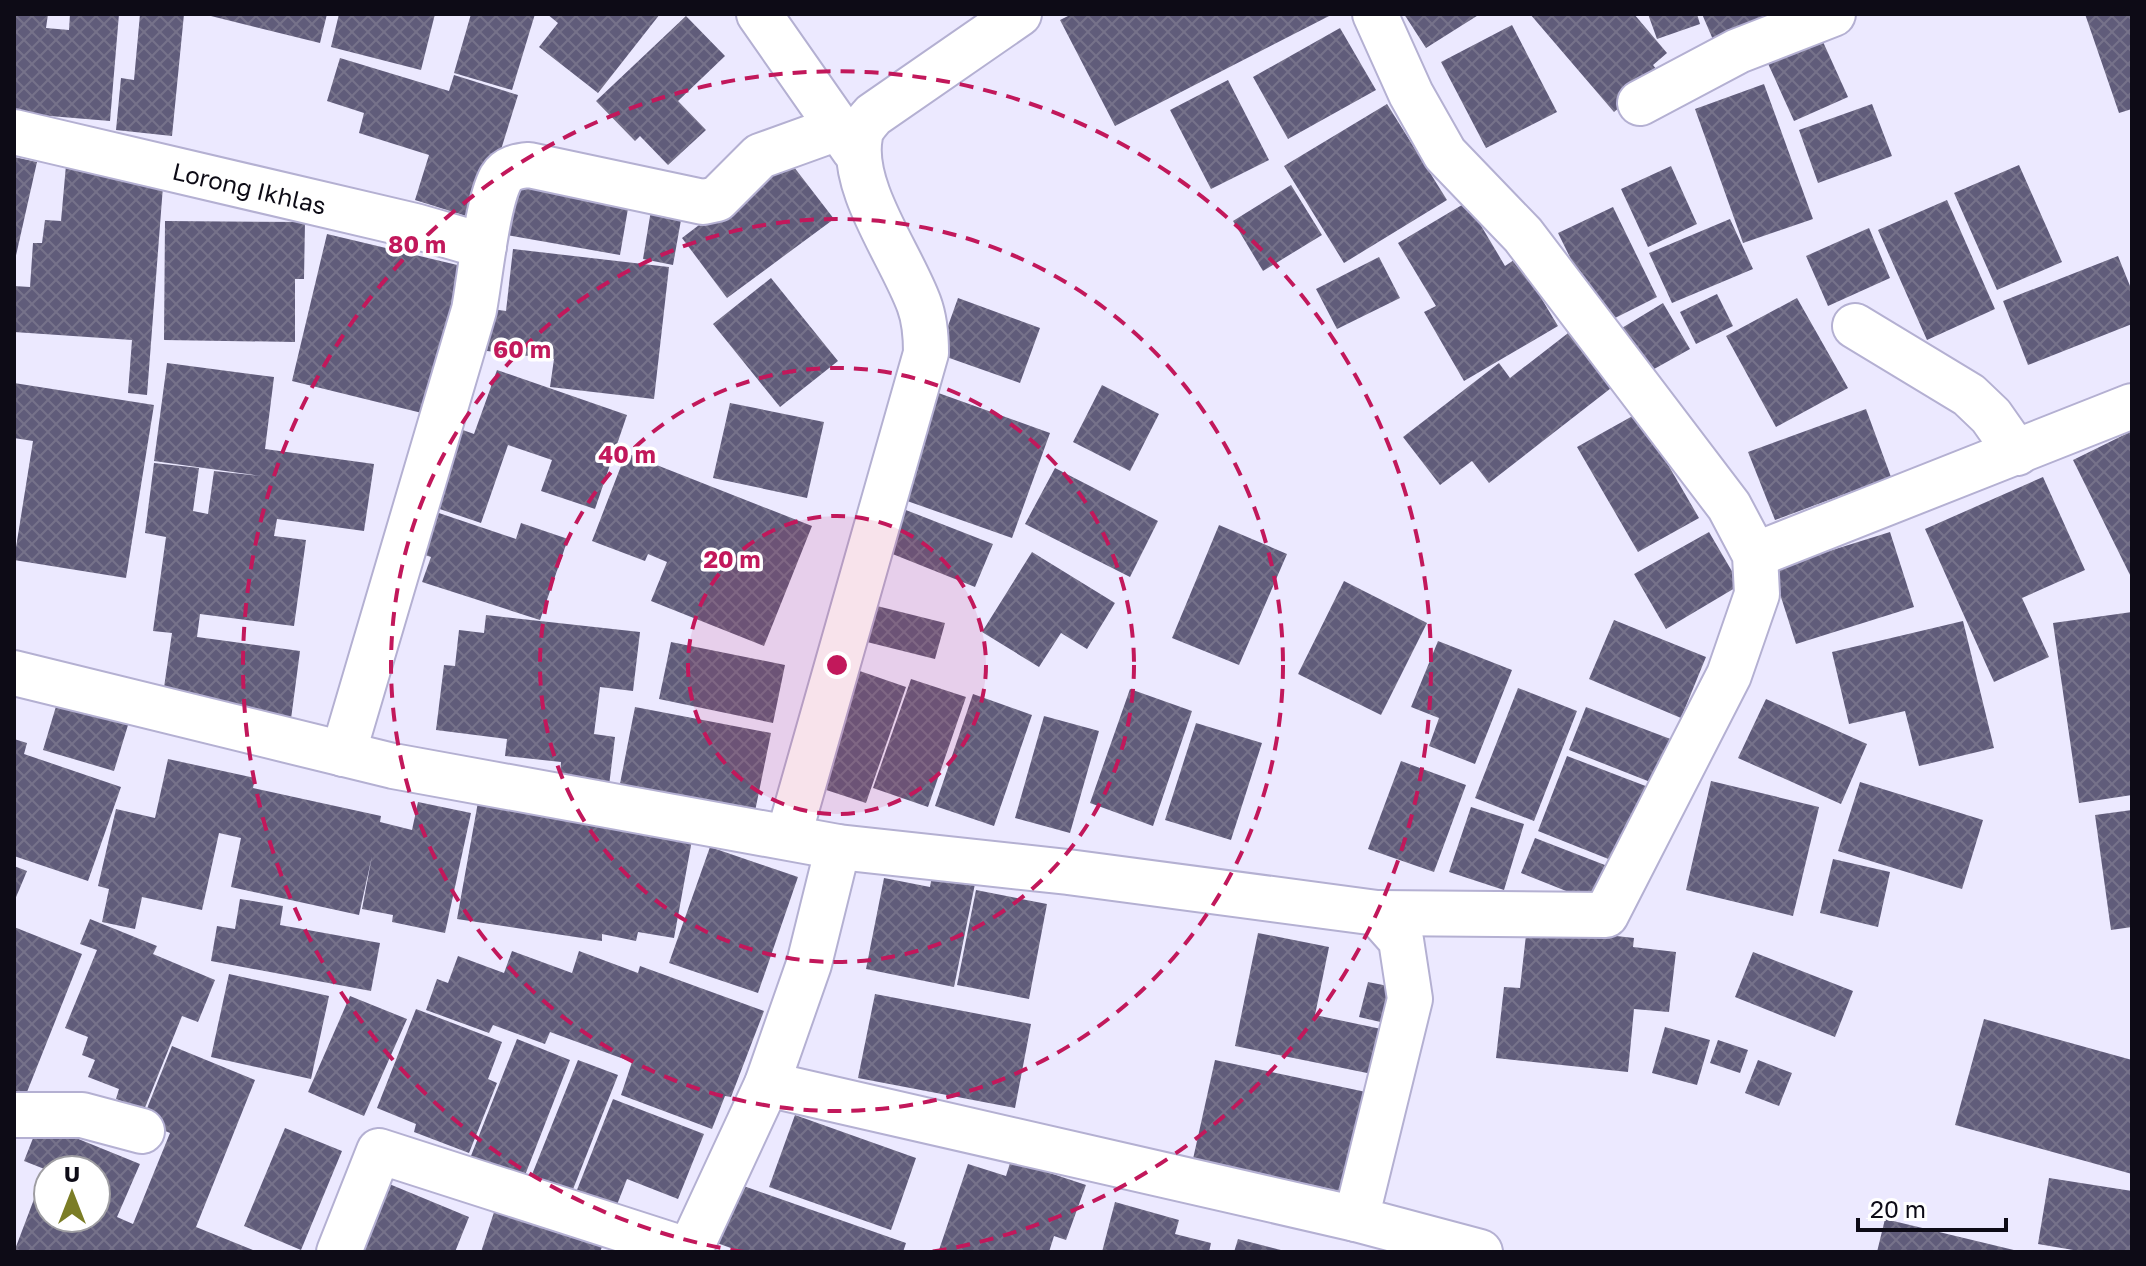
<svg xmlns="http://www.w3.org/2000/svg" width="2146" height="1266" viewBox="0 0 2146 1266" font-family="'Golos Text',sans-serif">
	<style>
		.building { fill: url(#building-cross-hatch) }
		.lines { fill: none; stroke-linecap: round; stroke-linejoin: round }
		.minor-casing { stroke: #b4b0d2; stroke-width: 48 }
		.minor { stroke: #fff; stroke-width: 44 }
		.ring { fill: none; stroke: #c2185b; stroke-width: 4; stroke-dasharray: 14 10 }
		.labels { text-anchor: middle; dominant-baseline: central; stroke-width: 7; stroke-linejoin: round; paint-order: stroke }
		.street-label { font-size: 24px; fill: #0d0b16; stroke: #fff }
		.centre { fill: #c2185b; stroke: #fff; stroke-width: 4 }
		.ring-label { font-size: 24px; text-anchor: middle; font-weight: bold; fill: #c2185b; stroke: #fff; stroke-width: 7; stroke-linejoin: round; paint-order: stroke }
	</style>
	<defs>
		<pattern id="building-cross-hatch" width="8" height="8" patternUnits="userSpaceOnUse" patternTransform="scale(2)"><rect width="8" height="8" fill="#605c7a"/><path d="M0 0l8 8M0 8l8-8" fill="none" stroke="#76728a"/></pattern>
	</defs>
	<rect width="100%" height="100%" fill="#ece9ff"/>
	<path class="building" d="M14,14H48L46,28L69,30L70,14H119L110,121L14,113Z
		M140,14H184L172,136L116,130L121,78L134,80Z
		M203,14H327L320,43Z
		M339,14H435L421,70L331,47Z
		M471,14H535L512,90L454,73Z
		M547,14H660L598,93L539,47L558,23Z
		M1072,14H1333L1115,126L1060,20Z
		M1404,14H1480L1426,48Z
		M1530,14H1634L1667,53L1653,65L1660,74L1614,112Z
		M1648,14H1697L1700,24L1657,39Z
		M1702,14H1784L1714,42Z
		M2085,14H2132V109L2119,113Z
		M686,16L725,56L678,101L706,130L668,165L640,136L635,141L596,101Z
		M1512,25L1557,112L1486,148L1441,62Z
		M1340,28L1376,90L1288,139L1253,77Z
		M1819,33L1848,97L1794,121L1765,57Z
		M340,58L449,91L454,75L518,95L479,220L415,200L429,155L359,133L364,113L327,101Z
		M1228,80L1269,160L1211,189L1170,110Z
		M1764,84L1813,219L1743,243L1695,109Z
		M1387,104L1447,200L1344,263L1284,166Z
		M1872,104L1892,156L1818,183L1799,130Z
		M14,157L37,162L15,260H14Z
		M787,158L834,219L727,298L682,238Z
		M66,165L164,173L147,395L128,393L132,340L14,332V286L30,287L33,243H42L45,220L61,221Z
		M2019,165L2062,262L1997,290L1954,193Z
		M1671,166L1697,224L1648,247L1621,189Z
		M518,177L630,197L620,255L507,235Z
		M1291,185L1322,235L1263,271L1233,221Z
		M653,198L684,203L673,265L643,259Z
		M1947,200L1995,309L1927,340L1878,230Z
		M1467,202L1505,266L1517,258L1558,326L1464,381L1424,312L1436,306L1398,243Z
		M1613,207L1657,297L1603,324L1558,233Z
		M1730,219L1753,269L1672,303L1649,253Z
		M165,221L305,222L304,279H295V342L164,340Z
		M1869,228L1890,278L1828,306L1806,256Z
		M327,234L470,268L434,416L292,381Z
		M513,249L669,267L654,399L550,387L554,359L487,351L492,309L506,311Z
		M2118,256L2132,291V324L2028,365L2003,301Z
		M1379,257L1400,298L1337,329L1316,289Z
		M771,278L838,361L780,407L713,324Z
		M1717,294L1733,326L1696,344L1680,312Z
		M958,298L1040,328L1020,383L938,354Z
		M1797,298L1848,388L1776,427L1726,336Z
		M1663,303L1690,349L1638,378L1612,334Z
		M1572,330L1615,385L1489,483L1472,461L1440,485L1403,437L1499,363L1510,378Z
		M167,363L274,377L265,449L374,464L364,531L277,519L274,536L306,540L294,626L200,614L197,637L300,651L291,719L162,701L172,633L153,631L166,537L145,533L154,463L199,468L193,511L208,514L214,471L261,476L154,461Z
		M497,370L627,415L595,509L541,491L552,460L508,445L481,523L419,502L446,424L474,434Z
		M14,383L154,405L126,578L14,560L33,441L14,438Z
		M1102,385L1159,414L1130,471L1073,442Z
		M930,390L1050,433L1012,538L893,496Z
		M730,403L824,422L807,498L713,478Z
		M1866,409L1891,477L1775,520L1748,452Z
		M1638,413L1699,518L1638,552L1577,447Z
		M2132,431V579L2073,460Z
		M626,453L812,526L764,646L651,601L667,562L648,554L645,561L592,541Z
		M1055,468L1158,521L1130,577L1025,524Z
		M2043,477L2085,570L2022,598L2049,657L1994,682L1925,529Z
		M893,505L993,544L975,587L875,547Z
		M430,510L516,539L521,523L568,539L540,620L422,582L431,557L416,552Z
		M1219,525L1287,554L1239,665L1172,638Z
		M1709,532L1740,585L1666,629L1634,574Z
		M1890,532L1914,607L1796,644L1772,569Z
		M1032,552L1115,603L1087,649L1061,633L1039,667L982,632Z
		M1344,581L1427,623L1381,715L1298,674Z
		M873,605L945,623L935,659L863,641Z
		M2132,612V795L2079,803L2053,623Z
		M486,615L640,632L633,691L600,687L594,734L615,737L608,794L559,789L561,762L505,756L507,739L436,730L444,665L455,666L459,630L484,633Z
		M1614,620L1706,657L1681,718L1589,679Z
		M1963,621L1994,748L1919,766L1905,711L1849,724L1832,652Z
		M1438,641L1512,670L1475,764L1429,746L1439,718L1411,707Z
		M671,642L785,665L773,723L659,699Z
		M851,668L906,687L866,803L811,785Z
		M911,679L966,697L928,807L873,788Z
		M1518,688L1577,711L1534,821L1475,798Z
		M1130,689L1192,711L1153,826L1090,803Z
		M973,694L1032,715L994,826L935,806Z
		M1766,699L1867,744L1841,804L1738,758Z
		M57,703L128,725L114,771L43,750Z
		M635,707L771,733L753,821L618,794Z
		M1586,707L1681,743L1663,787L1569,750Z
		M1044,716L1099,731L1070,833L1015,818Z
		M1196,723L1262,743L1231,840L1165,820Z
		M14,739L27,743L24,754L121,787L88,881L14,856Z
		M1567,756L1656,790L1626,866L1538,831Z
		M168,759L255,778L253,788L381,816L380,822L412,830L418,802L471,813L445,933L392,922L393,915L362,909L372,856L359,915L231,887L241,838L219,833L202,910L142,897L135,929L102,922L109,889L98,886L116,809L155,818Z
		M1401,761L1466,785L1434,872L1368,849Z
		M1711,781L1819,807L1793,916L1686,890Z
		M1860,782L1983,820L1962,889L1838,851Z
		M478,802L692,840L674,938L638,932L636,941L602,934V941L457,919Z
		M1471,807L1524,824L1504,890L1449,872Z
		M2132,810V927L2111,930L2095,815Z
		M1535,838L1623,872L1609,908L1521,873Z
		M710,847L798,877L758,993L669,963Z
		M1833,859L1890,872L1878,927L1820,913Z
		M14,866L27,871L14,902Z
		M934,866L977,874L954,987L866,969L884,878L930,887Z
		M976,890L1047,904L1029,999L957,985Z
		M240,899L283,906L280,925L380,943L371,991L211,961L217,926L235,929Z
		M90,919L157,946L153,954L215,980L198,1022L182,1016L144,1110L116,1099L119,1089L88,1077L95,1060L82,1055L88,1037L65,1028L97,950L80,944Z
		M1527,926L1634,938L1633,947L1676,952L1669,1012L1634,1009L1628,1072L1496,1058L1504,987L1520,988Z
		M14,927L82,954L23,1102L14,1099Z
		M1258,933L1329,947L1315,1015L1386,1030L1377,1075L1235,1046Z
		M512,951L572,973L579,951L638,973L640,966L764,1011L731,1097L725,1096L712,1129L621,1095L632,1062L550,1032L545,1044L493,1025L489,1033L426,1010L437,979L448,983L458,956L504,973Z
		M1753,952L1853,991L1835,1037L1735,997Z
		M229,974L329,996L311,1079L211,1057Z
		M1368,982L1398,988L1389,1024L1359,1017Z
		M875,994L1031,1024L1015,1108L858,1078Z
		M350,996L407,1019L364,1116L308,1092Z
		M416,1009L502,1042L488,1079L497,1083L469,1153L414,1132L416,1124L377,1108Z
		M1984,1019L2132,1060V1174L1955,1125Z
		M1665,1027L1710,1040L1697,1085L1652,1073Z
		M517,1039L570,1060L520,1188L467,1166Z
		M1718,1040L1748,1050L1740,1073L1710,1063Z
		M172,1046L255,1080L196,1227L258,1252H14L39,1186L48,1189V1218H96V1170H47L24,1161L39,1123L140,1164L117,1217L133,1224L170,1133L142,1121Z
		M578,1060L618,1075L568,1202L527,1187Z
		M1215,1060L1366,1092L1344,1192L1193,1159Z
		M1758,1060L1792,1073L1779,1106L1745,1093Z
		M613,1099L704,1134L678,1199L627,1179L611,1220L571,1205Z
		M795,1115L916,1158L891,1230L769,1187Z
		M285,1128L342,1151L301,1250L244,1226Z
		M1011,1160L1086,1185L1066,1240L1054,1236L1049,1252L939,1250L968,1164L1006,1176Z
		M2049,1178L2132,1191V1252H2085L2038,1244Z
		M382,1181L469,1217L455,1252H352Z
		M738,1184L906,1243L903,1252H742L717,1243Z
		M1115,1202L1179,1220L1175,1234L1211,1243L1209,1252H1102Z
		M497,1203L607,1234L600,1252H481Z
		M1885,1219L2018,1251V1252H1877Z
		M1238,1239L1285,1251L1284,1252H1234Z"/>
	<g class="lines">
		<g class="minor-casing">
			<g id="minor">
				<path d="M759,14L854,150"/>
				<path d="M1375,14L1411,94L1445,154L1523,235L1729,506L1755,555L1757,594L1729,675L1606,915L1377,913"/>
				<path d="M1640,103L1738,51L1833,14"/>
				<path id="s1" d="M14,132L415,226L484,246"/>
				<path d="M1855,326L1969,395L1991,416L2017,453"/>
				<path d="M1755,555L2132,406"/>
				<path d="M14,673L393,766L838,847L1068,872L1377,913L1401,940L1410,999L1356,1219L1480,1252"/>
				<path d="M343,754L474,310C480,279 487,203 501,178C507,168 518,166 529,165L703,202L717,199L760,156L835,129"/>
				<path d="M789,835L926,353C926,336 925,320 919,304C901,255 850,188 860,136C861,128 868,121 873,115L1019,14"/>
				<path d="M767,1084L1356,1219"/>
				<path d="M14,1115H82L142,1131"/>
				<path d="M339,1252L379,1151L690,1251"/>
				<path d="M689,1252L767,1084L809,964L838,847"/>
			</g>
		</g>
		<use href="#minor" class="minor"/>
	</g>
	<circle cx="837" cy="665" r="149" fill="#c2185b" fill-opacity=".12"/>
	<g class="ring">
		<circle cx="837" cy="665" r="149"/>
		<circle cx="837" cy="665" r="297"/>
		<circle cx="837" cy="665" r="446"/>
		<path d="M744 1252A594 594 0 1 1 930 1252"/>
	</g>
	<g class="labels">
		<g class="street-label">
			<text stroke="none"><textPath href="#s1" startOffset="242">Lorong Ikhlas</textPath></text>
		</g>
	</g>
	<circle cx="837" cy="665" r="12" class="centre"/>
	<g class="ring-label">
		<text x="417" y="253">80 m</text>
		<text x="522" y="358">60 m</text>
		<text x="627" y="463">40 m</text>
		<text x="732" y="568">20 m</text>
	</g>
	<rect width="2146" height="1266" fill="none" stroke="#0d0b16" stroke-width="32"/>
	<g transform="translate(72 1194)"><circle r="38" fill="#ffffff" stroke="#9e9da2" stroke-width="2"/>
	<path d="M0-6L14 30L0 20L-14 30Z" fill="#7b7d26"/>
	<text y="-12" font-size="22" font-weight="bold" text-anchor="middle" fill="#0d0b16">U</text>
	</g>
	<path d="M1858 1218v12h148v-12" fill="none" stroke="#0d0b16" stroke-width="4"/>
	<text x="1870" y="1218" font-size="24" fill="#0d0b16" stroke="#ffffff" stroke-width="6" paint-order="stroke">20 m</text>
</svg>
